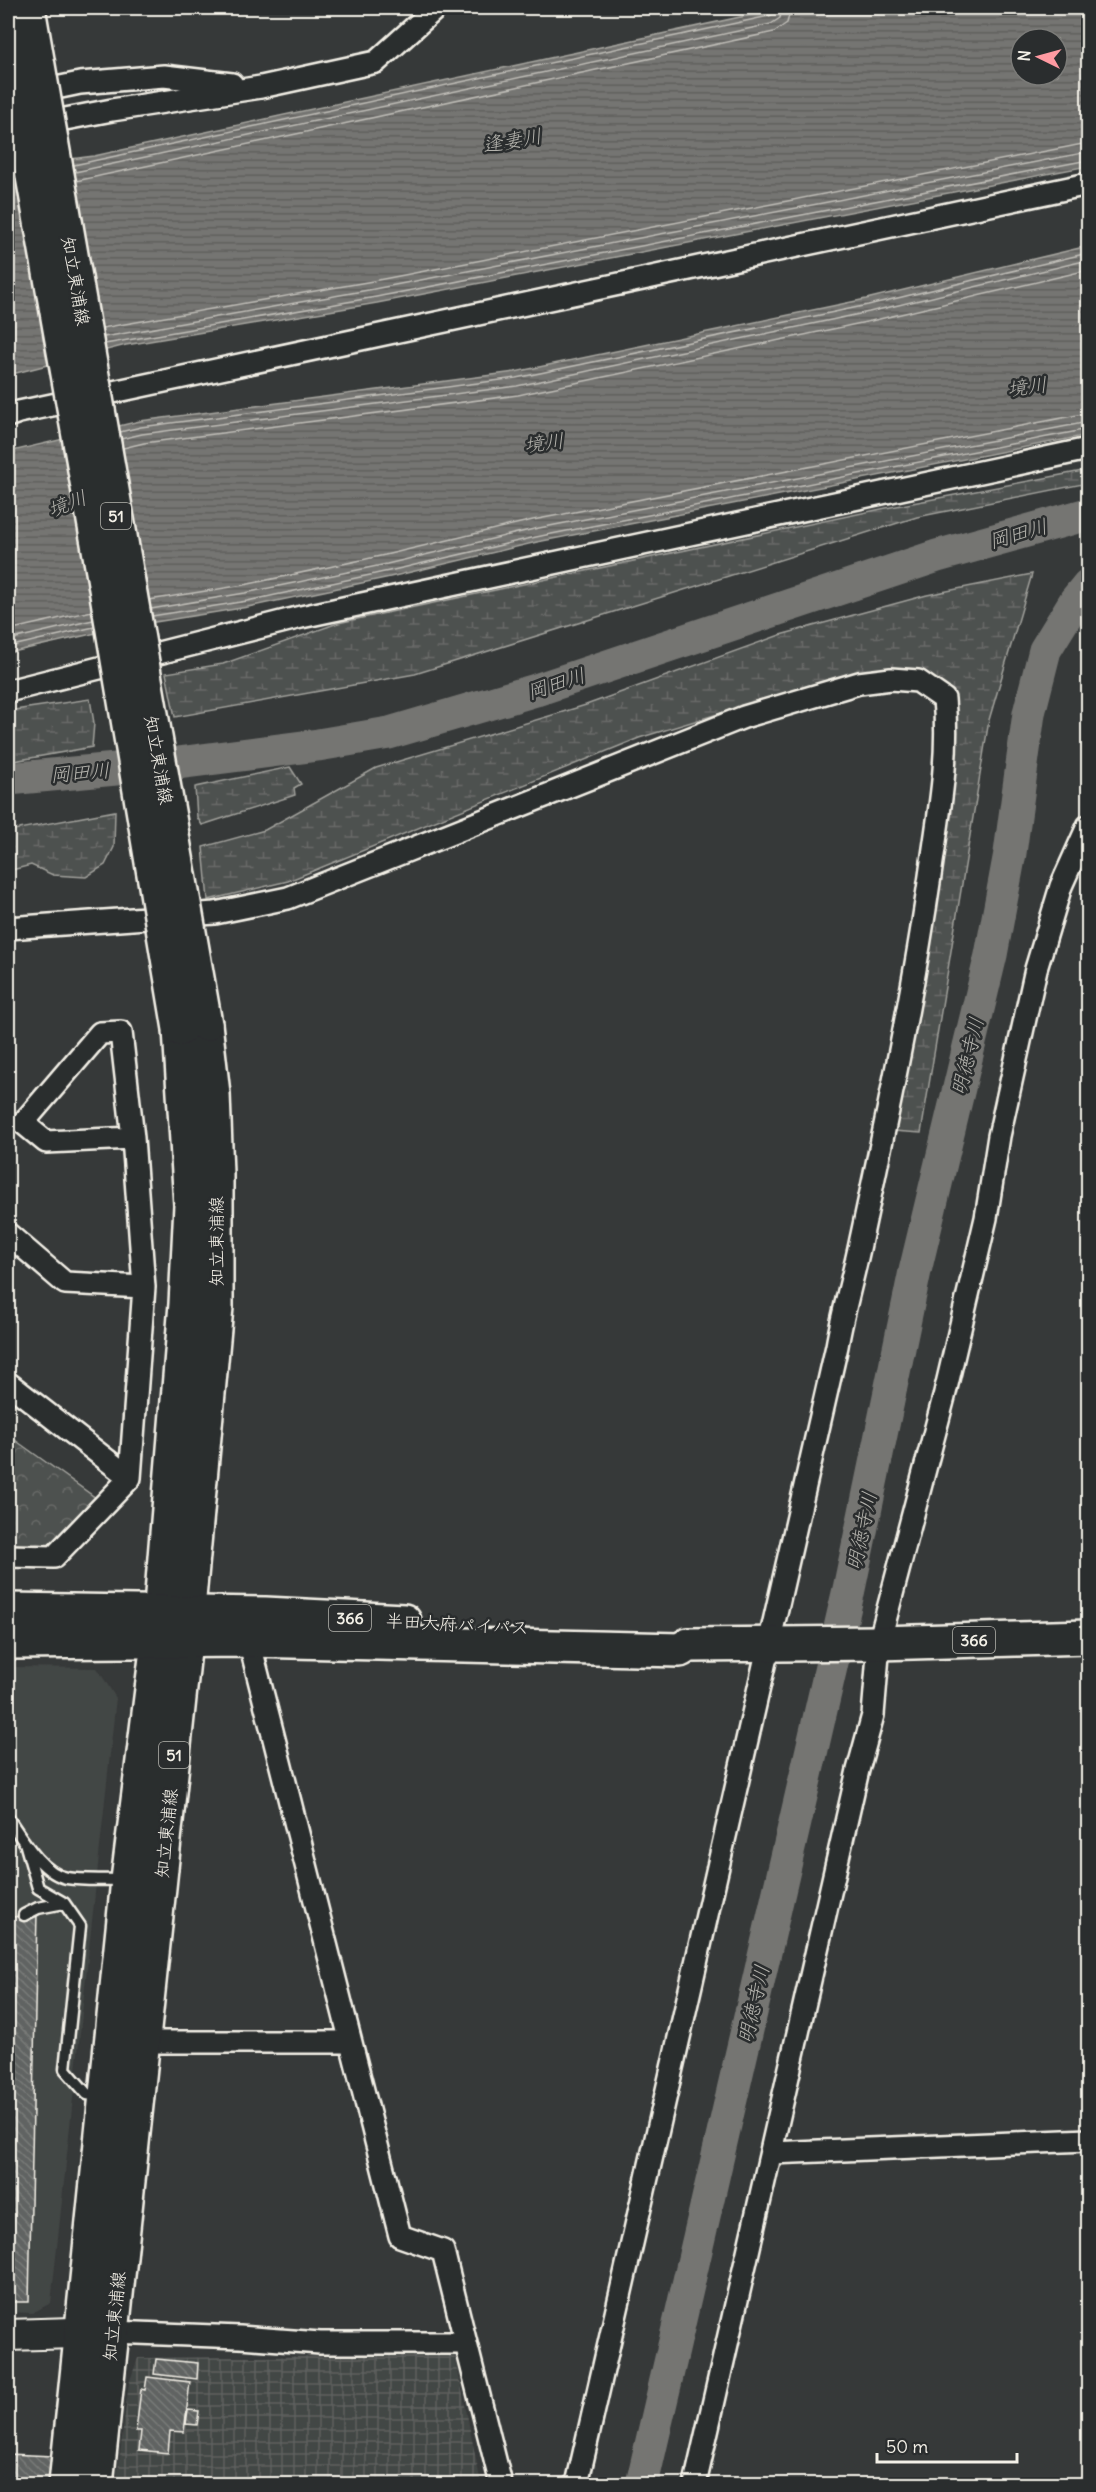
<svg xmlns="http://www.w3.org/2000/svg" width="1096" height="2492" viewBox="0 0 1096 2492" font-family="Delius,'Klee One',sans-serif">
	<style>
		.built { fill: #434645 }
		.industrial { fill: url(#industrial-grid) }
		.wetland { fill: url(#wetland-marsh); stroke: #a1a19c; stroke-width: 1.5 }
		.park { fill: url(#park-crowns); stroke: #a1a19c; stroke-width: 1.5 }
		.water { fill: url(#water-rules); stroke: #a8a7a1; stroke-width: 1.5; fill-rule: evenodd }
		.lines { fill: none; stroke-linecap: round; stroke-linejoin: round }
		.shore { stroke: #c1bfb9; stroke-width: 1.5 }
		.river { stroke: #757572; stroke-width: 33 }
		.building { fill: url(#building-back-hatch); stroke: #f4f1e8; stroke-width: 1.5 }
		.lane-casing { stroke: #f4f1e8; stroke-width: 15 }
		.street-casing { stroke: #f4f1e8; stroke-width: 26 }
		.secondary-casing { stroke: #f4f1e8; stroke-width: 34 }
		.primary-casing { stroke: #f4f1e8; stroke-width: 38 }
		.highway-casing { stroke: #f4f1e8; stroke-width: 38 }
		.lane { stroke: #2a2d2e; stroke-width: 10 }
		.street { stroke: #2a2d2e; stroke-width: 21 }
		.secondary { stroke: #2a2d2e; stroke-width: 30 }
		.primary { stroke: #2a2d2e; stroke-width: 33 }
		.highway { stroke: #2a2d2e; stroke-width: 33 }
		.primary-bridge-casing { stroke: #f4f1e8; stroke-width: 38; stroke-linecap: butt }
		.primary-bridge { stroke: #2a2d2e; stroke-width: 33 }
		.labels { text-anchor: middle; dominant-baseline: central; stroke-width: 5; stroke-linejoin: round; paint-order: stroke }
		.shield { fill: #2a2d2e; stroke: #b7b6b0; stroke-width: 1.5 }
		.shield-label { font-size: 16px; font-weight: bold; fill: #f4f1e8 }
		.street-label { font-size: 18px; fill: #f4f1e8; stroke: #2a2d2e }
		.water-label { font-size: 20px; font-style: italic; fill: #b4b3ad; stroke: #2a2d2e }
	</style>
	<defs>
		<pattern id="industrial-grid" width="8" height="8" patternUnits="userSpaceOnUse" patternTransform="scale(1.5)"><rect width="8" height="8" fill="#434645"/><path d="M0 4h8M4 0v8" fill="none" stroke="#5f6160"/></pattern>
		<pattern id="wetland-marsh" width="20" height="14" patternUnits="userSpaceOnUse" patternTransform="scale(1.5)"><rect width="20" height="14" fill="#4e514f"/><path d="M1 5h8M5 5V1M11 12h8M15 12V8" fill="none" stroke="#686a68"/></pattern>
		<pattern id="park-crowns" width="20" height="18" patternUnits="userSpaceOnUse" patternTransform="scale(1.5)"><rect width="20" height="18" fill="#4e514f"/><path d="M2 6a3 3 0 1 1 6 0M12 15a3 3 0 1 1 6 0" fill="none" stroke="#686a68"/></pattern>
		<pattern id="water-rules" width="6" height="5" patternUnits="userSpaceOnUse" patternTransform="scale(1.5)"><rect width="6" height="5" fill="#757572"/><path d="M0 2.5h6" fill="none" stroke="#5f5e5c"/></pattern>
		<pattern id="building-back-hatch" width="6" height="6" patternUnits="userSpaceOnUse" patternTransform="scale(1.5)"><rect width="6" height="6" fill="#616362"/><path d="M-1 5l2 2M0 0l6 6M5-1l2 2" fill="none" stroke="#787a78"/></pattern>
	</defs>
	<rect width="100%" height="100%" fill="#363939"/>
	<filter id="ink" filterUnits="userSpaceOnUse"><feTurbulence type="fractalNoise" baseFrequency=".0167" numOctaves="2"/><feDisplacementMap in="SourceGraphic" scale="12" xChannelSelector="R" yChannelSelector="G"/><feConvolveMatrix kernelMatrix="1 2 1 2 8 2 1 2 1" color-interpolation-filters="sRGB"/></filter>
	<g filter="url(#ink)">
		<path class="built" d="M8,1667L97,1668L116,1698L51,2303L32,2313L8,2312Z"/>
		<path class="industrial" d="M455,2355L481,2484H116L129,2383L138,2358Z"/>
		<path class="wetland" d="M1088,470V483L917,517L415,674L175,717L166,673L223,664L338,623L886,508Z
			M1032,574L989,720L921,1133L893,1131L944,700L918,682L859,683L790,692L639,738L288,881L208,900L203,847L265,830L376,768L586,705L780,635L927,595Z
			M90,699L94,723L92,747L8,762V711Z
			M290,767L301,784L294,788L295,795L202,825L197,817L195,787Z
			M115,811L114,847L105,865L86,877L53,875L31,865L8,871V831Z"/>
		<path class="park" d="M8,1435L100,1501L54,1557L8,1556Z"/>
		<path class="water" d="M782,8H1088V166L377,303L126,345L8,375V167L94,156ZM1021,39H1057V75H1021Z
			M1088,246V435L537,542L390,577L248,607L118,628L8,653V452L140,421L515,372L866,299Z"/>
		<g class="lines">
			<path class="shore" d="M74,165L769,16L774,13L775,8
				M75,172L771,24L780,18L782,8
				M76,181L774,32L787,23L791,8
				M102,328L373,281L1088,143
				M104,337L374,289L1088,152
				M105,344L376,297L1088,160
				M120,432L141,427L516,378L868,305L1088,253
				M121,439L142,434L517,386L869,312L1088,260
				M123,448L144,443L518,395L871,321L1088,270
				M149,600L244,585L385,555L533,520L1088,413
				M151,609L245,593L387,564L534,529L1088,422
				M152,616L247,601L389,571L536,537L1088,429
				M8,630L92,611
				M8,640L93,620
				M8,647L94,627"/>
			<path class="river" d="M8,779L170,764L318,745L389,733L536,690L937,556L1088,514
				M642,2484L849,1589L915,1271L991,955L1010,853L1029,713L1045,650L1075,601L1088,585"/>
		</g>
		<path class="building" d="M37,1913L29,2302H8V1918Z
			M156,2359L198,2363L197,2379L154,2374Z
			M147,2377L190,2382L184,2432L170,2431L168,2453L139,2450L141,2431H136L141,2389L145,2390Z
			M188,2410L199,2411L197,2425L186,2424Z
			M8,2454L53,2456L50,2484H8Z"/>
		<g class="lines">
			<g class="lane-casing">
				<path id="lane" d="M8,1818C21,1837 42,1874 67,1878C85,1881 105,1879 124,1880
					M26,1846L38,1888L64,1903L80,1926L65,2069L87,2094L104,2097
					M24,1915L38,1908L64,1903"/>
			</g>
			<g class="street-casing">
				<path id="street" d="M32,93L80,83L164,76L232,84
					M8,130L112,110L261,87L376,62L436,8
					M8,416L19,412L1088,184
					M8,691L301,617L1088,449
					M8,928L215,913L288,898L744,717L859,683L891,679L918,681L944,699C950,758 938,818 930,876C912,1000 886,1122 860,1244C853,1278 843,1311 837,1346L577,2484
					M8,1234L65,1283L144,1287
					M8,1383L130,1478
					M8,1556L54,1557L130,1478L144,1287L133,1138L121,1032L100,1033L23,1123L46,1142L133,1138
					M249,1640L400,2236L443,2251L501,2484
					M144,2042H350
					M771,2153L1088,2140
					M112,2332L240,2337L320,2343H464
					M695,2484L858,1770L873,1715L879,1643L944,1397L986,1218L999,1136L1036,969L1061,886L1088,826"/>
			</g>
			<g class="secondary-casing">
				<path id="secondary" d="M8,2335L106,2332"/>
			</g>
			<g class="primary-casing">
				<path id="primary" d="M66,2484L128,1880L158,1642L186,1304L191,1205L180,1029
					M96,2484L185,1641L216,1307V1174L213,1094L205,1024"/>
			</g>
			<g class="highway-casing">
				<path id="highway" d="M8,1610L265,1614L404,1621
					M8,1642L249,1640L680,1650L688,1645L879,1643L1088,1637"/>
			</g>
			<use href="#lane" class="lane"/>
			<use href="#street" class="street"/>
			<use href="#secondary" class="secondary"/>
			<use href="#primary" class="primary"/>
			<use href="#highway" class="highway"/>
			<g class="primary-bridge-casing">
				<path id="primary-bridge" d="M28,8L205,1024
					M8,35L107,594L180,1029"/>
			</g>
			<use href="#primary-bridge" class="primary-bridge"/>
		</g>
	</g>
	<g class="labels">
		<g class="shield">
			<rect x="101" y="503" width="30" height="26" rx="4.5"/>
			<rect x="329" y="1605" width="42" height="26" rx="4.5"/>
			<rect x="953" y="1627" width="42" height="26" rx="4.5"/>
			<rect x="159" y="1742" width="30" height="26" rx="4.5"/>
		</g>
		<g class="shield-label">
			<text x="116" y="516">51</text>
			<text x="350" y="1618">366</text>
			<text x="974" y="1640">366</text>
			<text x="174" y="1755">51</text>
		</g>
		<g class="street-label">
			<text transform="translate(76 281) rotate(80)">知立東浦線</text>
			<text transform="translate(159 760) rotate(80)">知立東浦線</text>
			<text transform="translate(216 1241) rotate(-90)">知立東浦線</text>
			<text transform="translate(457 1624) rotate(3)">半田大府パイパス</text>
			<text transform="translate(166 1833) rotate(-84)">知立東浦線</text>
			<text transform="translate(114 2316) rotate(-84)">知立東浦線</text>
		</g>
		<g class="water-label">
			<text transform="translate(512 140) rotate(-10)">逢妻川</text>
			<text transform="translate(1027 386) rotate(-7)">境川</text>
			<text transform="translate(544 442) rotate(-7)">境川</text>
			<text transform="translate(67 503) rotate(-21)">境川</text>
			<text transform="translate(1018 533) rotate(-16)">岡田川</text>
			<text transform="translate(556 683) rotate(-18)">岡田川</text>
			<text transform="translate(80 772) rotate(-5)">岡田川</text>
			<text transform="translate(967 1056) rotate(-76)">明徳寺川</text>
			<text transform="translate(861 1531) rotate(-78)">明徳寺川</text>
			<text transform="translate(753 2004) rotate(-77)">明徳寺川</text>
		</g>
	</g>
	<rect width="1096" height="2492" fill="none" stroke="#2a2d2e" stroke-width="30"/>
	<rect x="15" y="15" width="1066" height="2462" fill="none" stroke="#f4f1e8" stroke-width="2" filter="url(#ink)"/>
	<g transform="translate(1039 57) rotate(275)"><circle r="28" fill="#2a2d2e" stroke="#7b7b78" stroke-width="1.5"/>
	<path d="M0-4.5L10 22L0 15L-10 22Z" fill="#ff9aa2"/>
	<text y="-9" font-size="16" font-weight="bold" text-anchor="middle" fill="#f4f1e8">N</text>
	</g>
	<path d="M877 2453v9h140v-9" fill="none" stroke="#f4f1e8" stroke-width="3"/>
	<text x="886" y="2453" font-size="18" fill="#f4f1e8" stroke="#2a2d2e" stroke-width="4.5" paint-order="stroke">50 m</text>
</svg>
